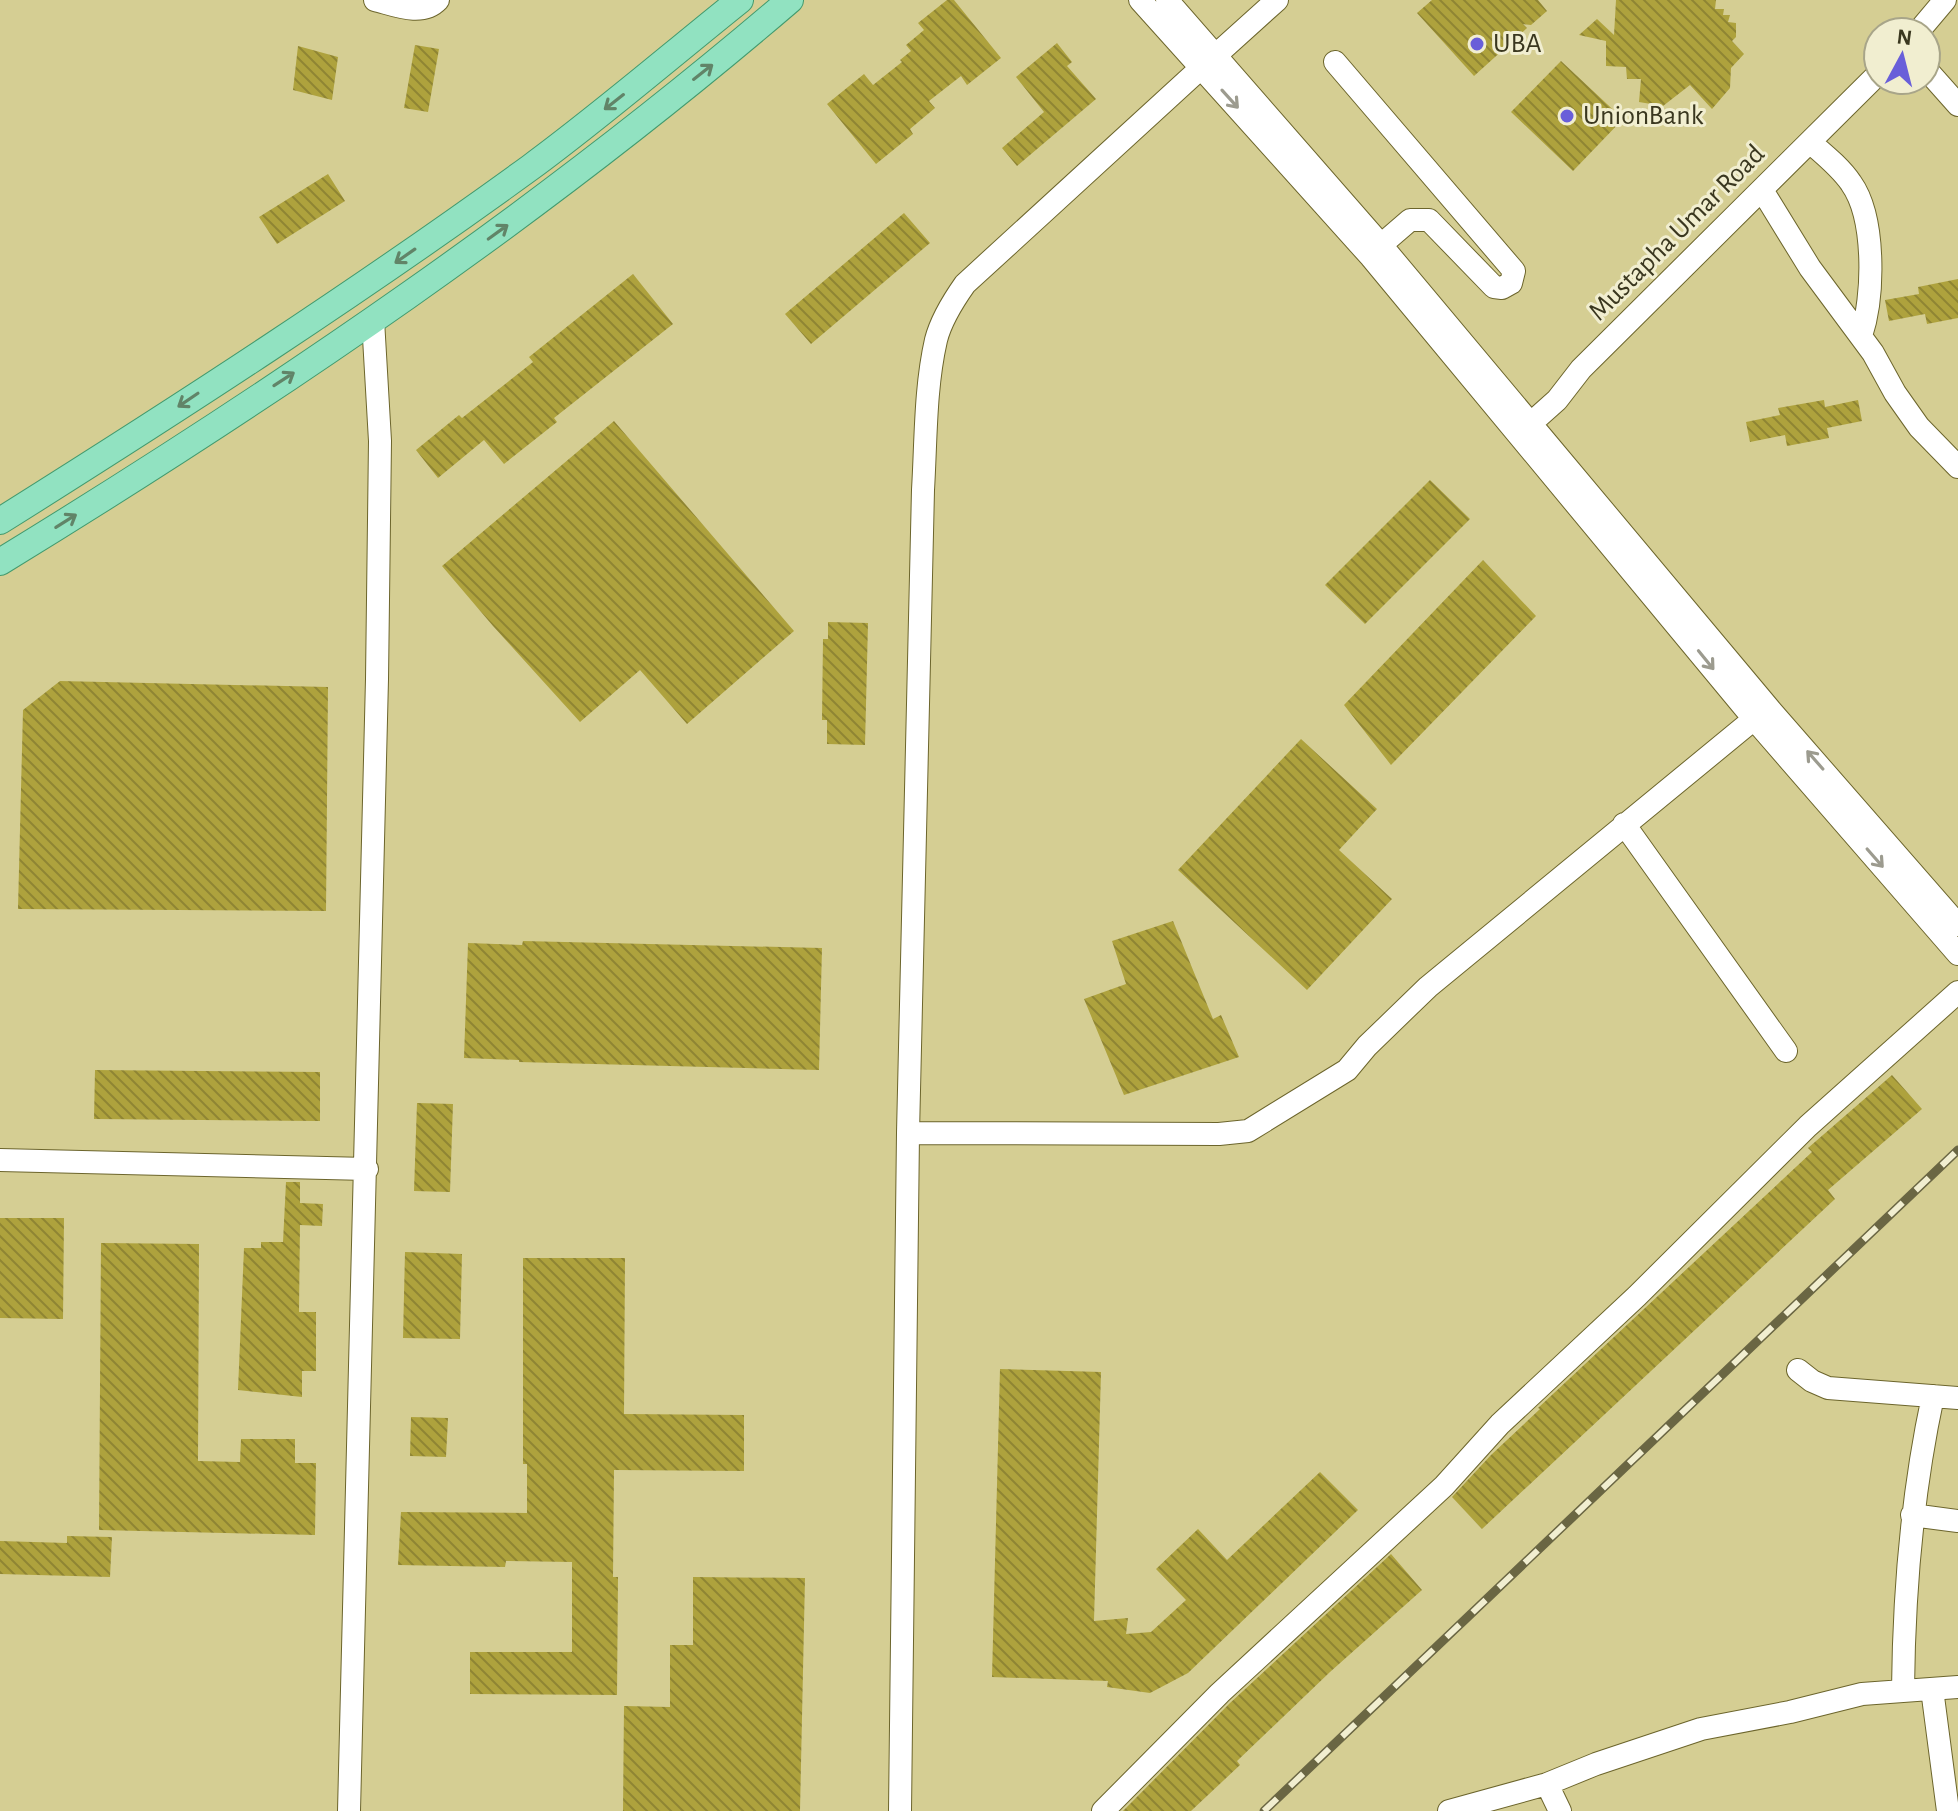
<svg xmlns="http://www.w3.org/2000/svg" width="1958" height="1811" viewBox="0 0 1958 1811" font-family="'Alegreya Sans',sans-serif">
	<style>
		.building { fill: url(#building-back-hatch) }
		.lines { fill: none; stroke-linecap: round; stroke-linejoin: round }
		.minor-casing { stroke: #6c652c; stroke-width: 24 }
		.major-casing { stroke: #439a6e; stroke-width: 28 }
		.minor { stroke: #fff; stroke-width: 22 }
		.major { stroke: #91e2c1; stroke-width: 26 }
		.rail-casing { stroke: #6a6643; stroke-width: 9 }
		.rail { stroke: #f1eed0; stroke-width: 6; stroke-dasharray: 18; stroke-linecap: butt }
		.oneway { stroke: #618468 }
		.oneway2 { stroke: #9c9b8f }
		.poi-dot { fill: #695fd9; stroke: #f1eed0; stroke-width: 3 }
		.labels { text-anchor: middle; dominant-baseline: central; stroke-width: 6; stroke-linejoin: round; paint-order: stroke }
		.poi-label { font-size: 28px; fill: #3a371f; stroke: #f1eed0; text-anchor: start }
		.street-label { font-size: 28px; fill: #3a371f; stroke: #f1eed0 }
	</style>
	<defs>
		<pattern id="building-back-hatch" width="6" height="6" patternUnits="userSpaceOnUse" patternTransform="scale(2)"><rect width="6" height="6" fill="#aea23d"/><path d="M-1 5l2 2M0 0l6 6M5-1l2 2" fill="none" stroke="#8f8533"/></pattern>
	</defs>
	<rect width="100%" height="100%" fill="#d5ce93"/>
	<path class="building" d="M947,0H954L1001,58L967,85L961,76L929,101L935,108L910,129L913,134L876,164L827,104L864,74L873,85L902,62L900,60L911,51L906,45L924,30L918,23Z
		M1432,0H1538L1547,11L1531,25L1523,24L1527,28L1474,76L1417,13Z
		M1616,0H1716L1715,9H1724L1723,15H1730L1728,22L1736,23V37L1732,41L1744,54L1731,68L1730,88L1712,109L1690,85L1663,106L1639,102L1641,79H1627L1626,67L1606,66V41L1579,35L1597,19L1614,35Z
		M1057,43L1072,62L1067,66L1096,99L1017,166L1002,148L1044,112L1016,77Z
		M415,45L439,49L428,112L404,108Z
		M298,46L338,57L332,100L293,90Z
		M1561,61L1623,119L1573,171L1511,112Z
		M328,174L345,201L277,244L259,217Z
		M904,213L930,243L811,344L785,314Z
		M633,274L673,324L554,418L557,422L504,464L484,440L438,478L416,450L459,415L462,418L533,362L529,357Z
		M1958,279V318L1927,324L1925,314L1889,321L1885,300L1919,294L1918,287Z
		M1824,400L1825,407L1858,400L1862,421L1827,428L1829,438L1787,446L1785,435L1750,442L1746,422L1780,415L1778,408Z
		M614,421L794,631L687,724L640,670L580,722L493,626L442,566Z
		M1430,480L1470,519L1365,624L1325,585Z
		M1483,560L1536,616L1391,765L1344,705Z
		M828,622L868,623L865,745L827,744V720H822L823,639H828Z
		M60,681L328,687L326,911L18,909L23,710Z
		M1301,739L1377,809L1339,850L1392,899L1307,990L1178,870Z
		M1173,921L1213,1019L1221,1015L1239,1057L1124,1095L1084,999L1126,984L1112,941Z
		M523,941L822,948L819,1070L519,1062V1060L464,1058L468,943L522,945Z
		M95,1070L320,1072V1121L94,1119Z
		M1892,1075L1922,1109L1828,1190L1835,1199L1482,1529L1452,1497L1491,1455L1540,1409L1538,1408L1812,1152L1808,1148Z
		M417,1103L453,1104L450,1192L414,1191Z
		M286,1182H300V1203L323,1204L322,1226L300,1225L299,1312H316V1371H302V1397L238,1390L244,1248H261V1242H283Z
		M0,1218H64L63,1319L0,1318Z
		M101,1243L199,1244L198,1461L240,1462L241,1439H295V1463H316L315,1535L99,1530Z
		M405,1252L462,1254L460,1339L403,1338Z
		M523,1258H625L624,1414L744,1415V1471L614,1470L613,1577H618L617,1695L470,1694V1652H572V1562L506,1561L505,1567L398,1565L401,1512L527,1513V1464H523Z
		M1000,1369L1101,1372L1094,1621L1128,1618L1126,1634L1151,1632L1186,1600L1156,1569L1198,1529L1227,1560L1320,1472L1358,1510L1188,1673L1150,1693L1107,1687L1108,1681L992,1677Z
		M411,1417L448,1418L446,1457L410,1456Z
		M67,1536L112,1537L110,1577L0,1574V1541L67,1543Z
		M1391,1554L1422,1590L1330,1672L1237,1761L1240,1765L1191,1811H1123L1230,1703Z
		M693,1577L805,1578L800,1811H623L624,1706L670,1707V1645H693Z"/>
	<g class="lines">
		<g class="minor-casing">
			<path id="minor" d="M375,0C395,5 422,17 438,0
				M1140,0L1371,257L1754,719L1958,954
				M1167,0L1381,245L1772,712L1958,925
				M1918,32L1945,0
				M1216,55L1277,0
				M1335,62L1514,271L1511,283L1502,288L1494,287L1429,220H1410L1381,245
				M1926,69L1958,105
				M1811,143C1825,155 1841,168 1851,183C1876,218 1874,297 1861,336
				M1762,190L1810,268L1873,353L1895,393L1919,427L1958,467
				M1520,433L1557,400L1581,369L1878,74
				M1624,824L1786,1051
				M908,1133L1219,1134L1248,1131L1347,1070L1367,1046L1428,987L1754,719
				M0,1160L367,1169
				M1798,1370L1812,1381L1828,1388L1958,1398
				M1912,1515L1958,1521
				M1903,1689C1904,1590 1912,1493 1933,1396
				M1932,1689L1948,1811
				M1547,1784L1560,1811
				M349,1811L377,679L380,441L373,320
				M900,1811L908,1133L923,490C926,440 925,388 936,340C941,320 953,301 965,284L1202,67
				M1103,1811L1220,1693L1444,1486L1500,1424L1637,1296L1808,1126L1958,992
				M1449,1811L1547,1784L1596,1764L1701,1729L1790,1712L1862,1694L1958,1687"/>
		</g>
		<g class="major-casing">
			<path id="major" d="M0,521C180,408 359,292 531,167C603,114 670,56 740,0
				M0,562C276,393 544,211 790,0"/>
		</g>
		<use href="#minor" class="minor"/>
		<use href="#major" class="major"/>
		<g class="rail-casing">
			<path id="rail" d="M1264,1811L1958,1150"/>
		</g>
		<use href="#rail" class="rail"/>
	</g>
	<defs><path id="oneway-shaft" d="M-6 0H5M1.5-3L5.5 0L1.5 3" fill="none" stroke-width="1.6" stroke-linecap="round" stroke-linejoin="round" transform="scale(2)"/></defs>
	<g class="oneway">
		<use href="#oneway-shaft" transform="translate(703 72) rotate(-38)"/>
		<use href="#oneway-shaft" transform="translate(614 102) rotate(142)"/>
		<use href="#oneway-shaft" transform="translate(498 232) rotate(-36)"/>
		<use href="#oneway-shaft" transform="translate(405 256) rotate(145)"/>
		<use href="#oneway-shaft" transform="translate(284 379) rotate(-33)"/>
		<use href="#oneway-shaft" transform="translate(188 400) rotate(146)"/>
		<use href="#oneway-shaft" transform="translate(66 521) rotate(-32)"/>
	</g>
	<g class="oneway2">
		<use href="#oneway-shaft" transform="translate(1230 99) rotate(48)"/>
		<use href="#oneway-shaft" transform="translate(1706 660) rotate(51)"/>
		<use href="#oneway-shaft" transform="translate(1815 760) rotate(-131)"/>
		<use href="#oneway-shaft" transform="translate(1875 858) rotate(49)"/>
	</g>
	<g class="poi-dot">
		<circle cx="1477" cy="44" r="8"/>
		<circle cx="1567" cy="116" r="8"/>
	</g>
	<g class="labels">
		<g class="poi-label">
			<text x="1493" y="44">UBA</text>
			<text x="1583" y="116">UnionBank</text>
		</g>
		<g class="street-label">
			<text transform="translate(1677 233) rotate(-45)">Mustapha Umar Road</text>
		</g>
	</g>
	<g transform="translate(1902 56) rotate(7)"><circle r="38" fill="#f1eed0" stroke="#a8a589" stroke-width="2"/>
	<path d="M0-6L14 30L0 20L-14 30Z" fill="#695fd9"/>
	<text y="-12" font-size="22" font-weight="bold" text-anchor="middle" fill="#3a371f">N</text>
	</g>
</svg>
